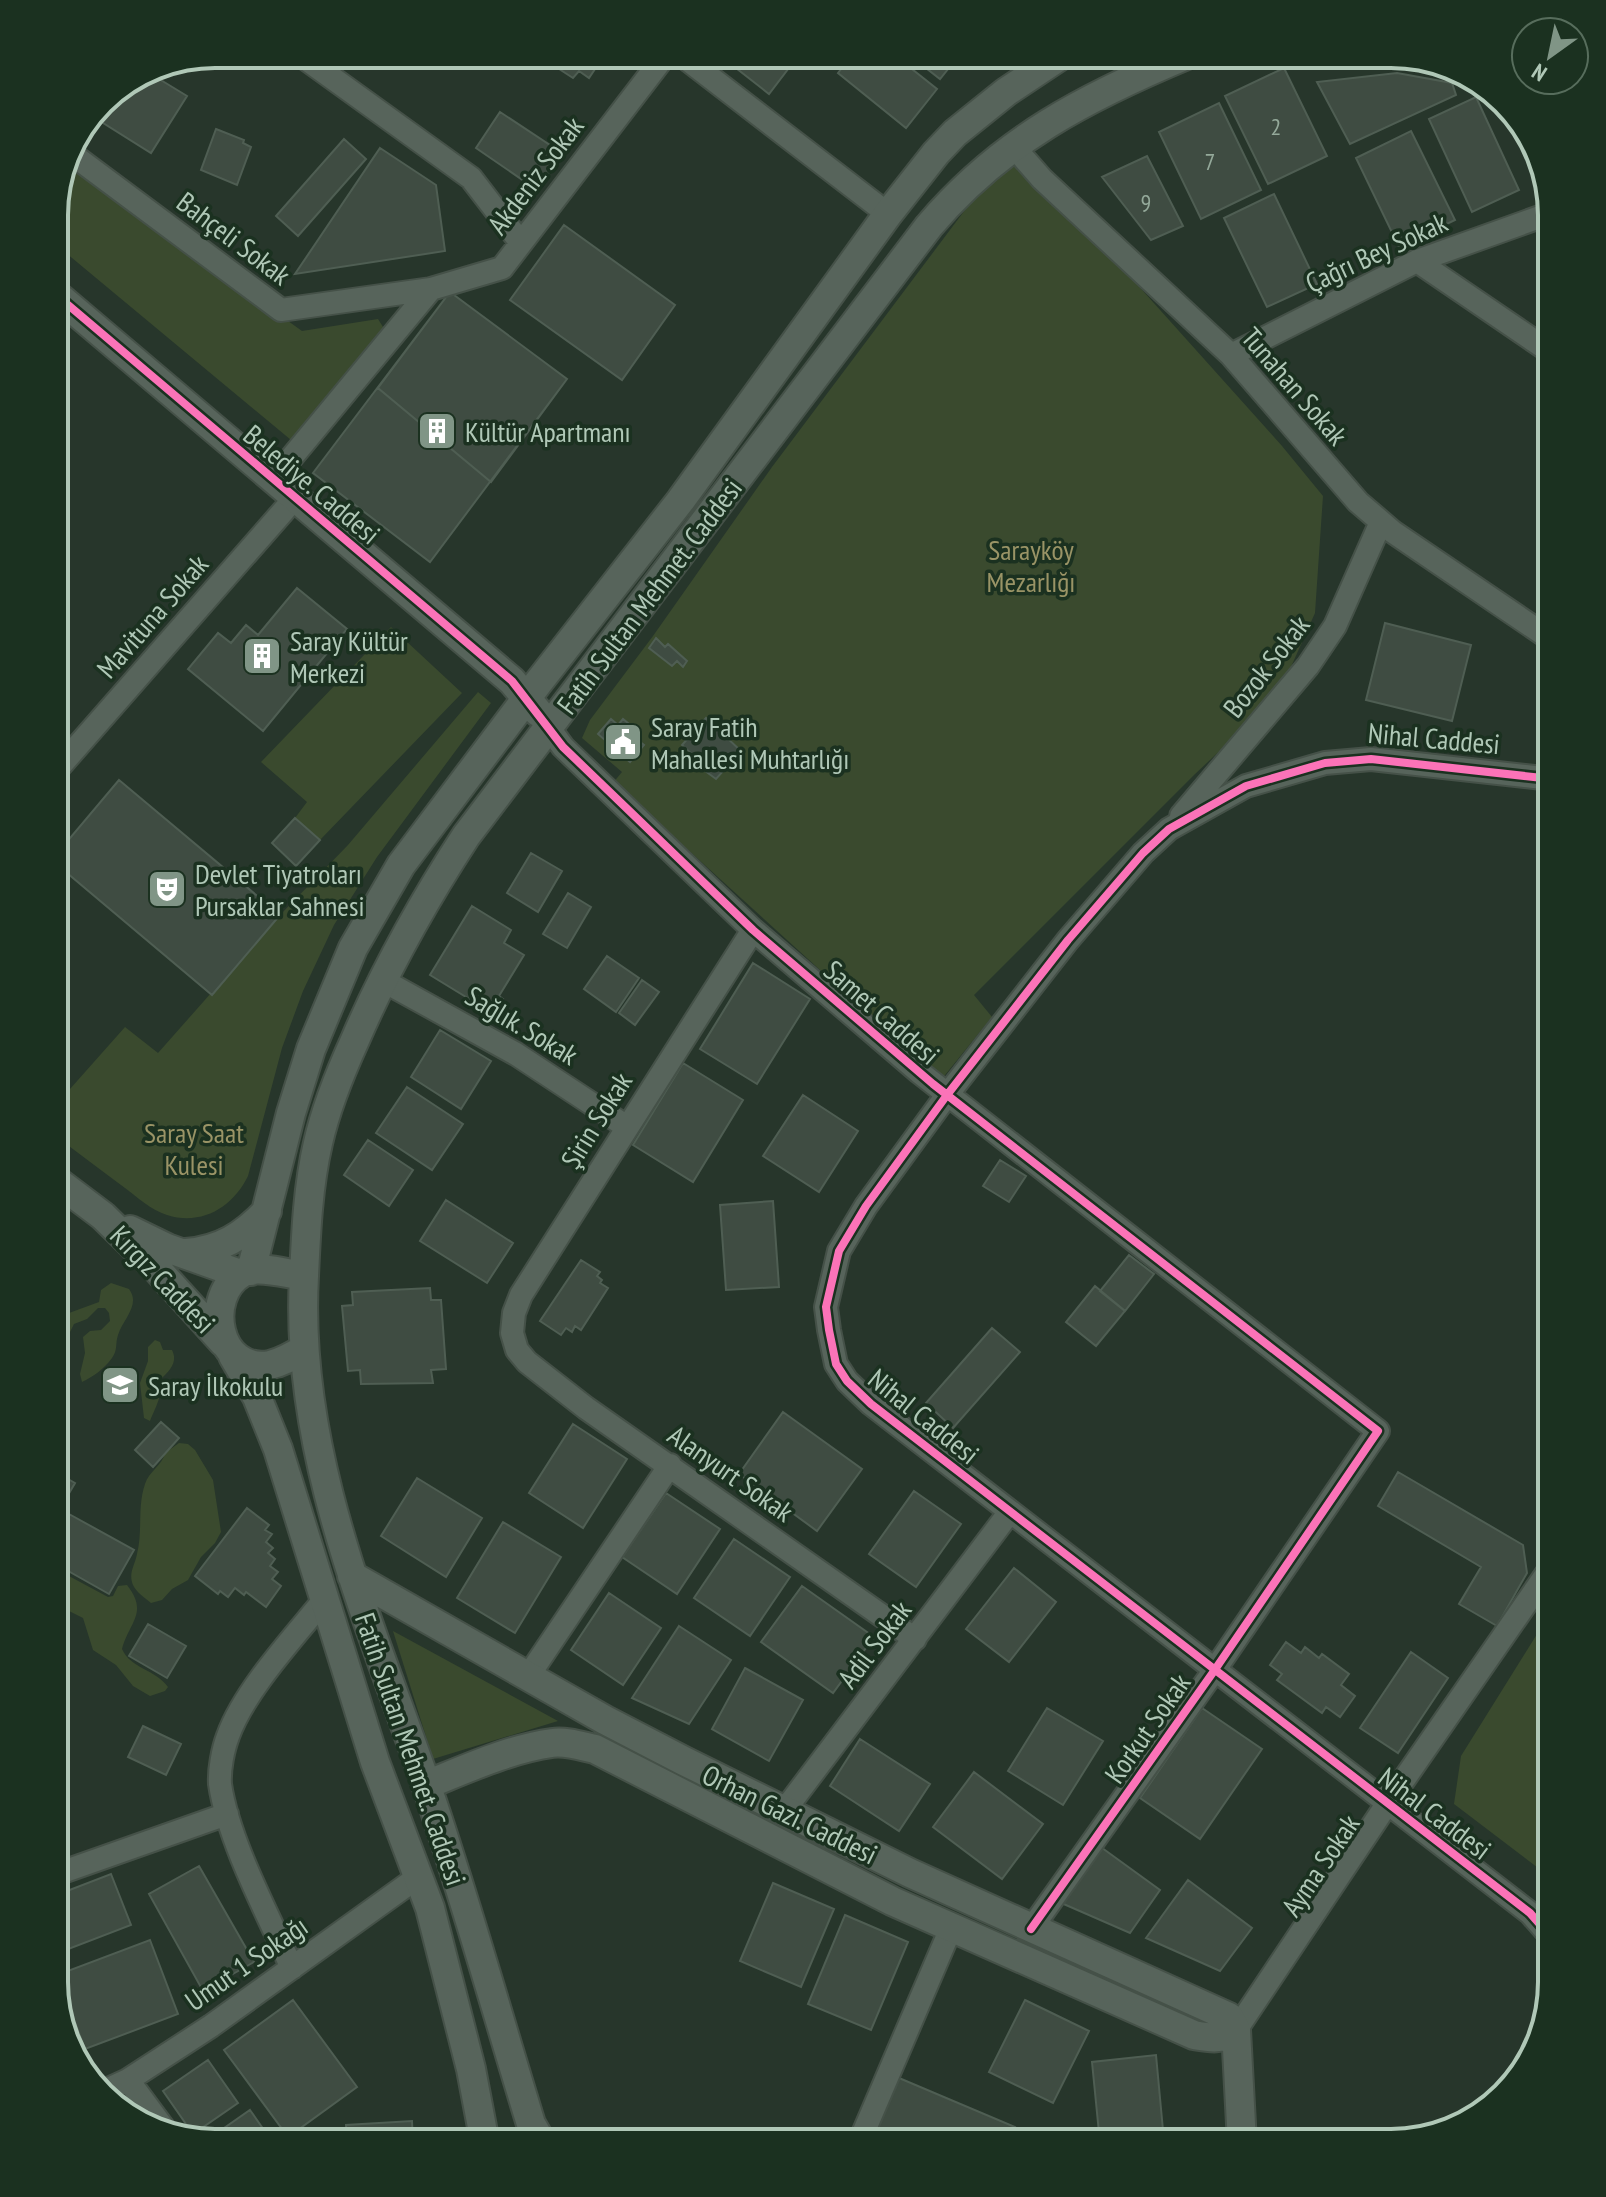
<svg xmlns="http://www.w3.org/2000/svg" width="1606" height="2197" viewBox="0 0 1606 2197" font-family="'PT Sans Narrow',sans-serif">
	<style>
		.green { fill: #3a4a2e; fill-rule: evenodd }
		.building { fill: #3f4c42; stroke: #4f5e53; stroke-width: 2 }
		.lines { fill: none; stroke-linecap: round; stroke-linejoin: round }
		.minor-casing { stroke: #455148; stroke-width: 26 }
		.tertiary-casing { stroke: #455148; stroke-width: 32 }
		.minor { stroke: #57645b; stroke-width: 22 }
		.tertiary { stroke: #57645b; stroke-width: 28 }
		.cycleway-casing { stroke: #1b3120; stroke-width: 13 }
		.cycleway { stroke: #fb73b8; stroke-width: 8 }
		.labels { text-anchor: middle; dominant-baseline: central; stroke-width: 7; stroke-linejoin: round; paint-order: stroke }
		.number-label { font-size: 24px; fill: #94a99a }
		.street-label { font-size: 28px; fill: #b0c8b7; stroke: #1b3120 }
		.poi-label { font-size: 28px; fill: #b0c8b7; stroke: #1b3120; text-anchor: start }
		.park-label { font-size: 28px; fill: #9a9466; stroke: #1b3120 }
		.rim { fill: none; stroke: #b0c8b7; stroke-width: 4 }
	</style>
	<rect width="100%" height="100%" fill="#27362b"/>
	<path class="green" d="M1013,146L1282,446L1323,496L1315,613L1278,696L1194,775L974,995L992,1017L941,1080L676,839L612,784L622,772L582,738L590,720L653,636L772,467ZM656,639L665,647L668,645L686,661H677L672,666L649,647Z
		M66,161L302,331L378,319L390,338L305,445L291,440L54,243V204Z
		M391,627L462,693L320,840L295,818L307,802L261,762Z
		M478,692L491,703L377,857L334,925L303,991L282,1048L248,1176C233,1207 202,1226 167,1215C151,1210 137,1197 125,1188C101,1170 78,1153 54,1135V1107L125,1027L158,1053L280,915L348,845Z
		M111,1283L129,1289C141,1305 123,1319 118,1335C115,1344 118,1350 112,1358C104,1369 94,1376 82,1382L80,1374L85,1353L83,1337L90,1331L101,1330L110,1321L109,1313L105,1308H98L87,1319L74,1324L68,1336L55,1340L54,1325L69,1313L99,1302L101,1290Z
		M155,1340L160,1342L163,1350H172C178,1362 170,1370 162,1378C161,1398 158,1402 150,1421L144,1418L140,1383L148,1361V1347Z
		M179,1443L188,1444L195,1450L213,1480L221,1532L215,1543L201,1557L188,1580L172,1589L162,1600L151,1603C145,1598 136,1592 133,1585C128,1573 135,1565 137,1554C143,1531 137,1507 145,1484C149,1471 162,1466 165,1453Z
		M54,1568L108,1597L113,1596L118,1586L127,1585C149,1613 129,1622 122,1649C131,1669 155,1669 168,1687L165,1691L150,1696L133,1686L116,1665L93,1650L83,1618L63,1608L54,1599Z
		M1552,1610V1883L1546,1874L1454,1804L1461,1756Z
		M393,1631L558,1721L433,1759Z"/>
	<path class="building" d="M552,54H605L589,78L579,71L573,78L553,65L558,58Z
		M718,54H795L798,56L769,94Z
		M853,54H893L937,89L906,128L838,73Z
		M908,54H960L940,79Z
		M1284,68L1327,156L1268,184L1225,96Z
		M146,71L187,96L151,153L92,116L109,94Z
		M1397,73L1452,83L1456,95L1350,144L1317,82Z
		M1476,97L1519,190L1472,212L1429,119Z
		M1219,103L1261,190L1201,219L1159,132Z
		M500,112L562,153L537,190L476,148Z
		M216,129L244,140L243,143L251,147L237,185L201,170Z
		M1411,131L1455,220L1399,247L1356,158Z
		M344,139L366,159L298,236L276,216Z
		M380,148L436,185L445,251L295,274Z
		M1147,156L1183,226L1151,240L1102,177Z
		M1274,194L1317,284L1267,307L1224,218Z
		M564,225L675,305L622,380L510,300Z
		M450,292L567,379L430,562L313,473Z
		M450,292L567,379L491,482L378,388Z
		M297,588L347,629L263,731L188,669L218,633L231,643L246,625L258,635Z
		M1385,623L1471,645L1452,721L1366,700Z
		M656,638L665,647L668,644L687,661L683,667L677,661L672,666L649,648Z
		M706,718L741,751L716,779L693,762L696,758L682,745Z
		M611,719L618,725L623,719L640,733L635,738L644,745L630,762L598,734Z
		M119,780L280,915L212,995L54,862V857Z
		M295,818L320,840L296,866L272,843Z
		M531,853L562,871L538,912L507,893Z
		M568,893L591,907L567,948L543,934Z
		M472,906L511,930L504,943L524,955L499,996L503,999L494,1014L430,975Z
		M607,956L639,978L616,1012L584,989Z
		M753,963L810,999L757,1084L700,1049Z
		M642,980L659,992L635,1025L619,1013Z
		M440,1030L491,1061L461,1109L411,1077Z
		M683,1063L743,1100L693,1182L633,1145Z
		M407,1087L463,1124L432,1170L376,1133Z
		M803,1095L858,1131L819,1192L763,1156Z
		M368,1140L413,1170L389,1206L344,1175Z
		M1000,1160L1026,1176L1009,1202L983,1186Z
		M446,1200L513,1243L487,1283L420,1241Z
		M773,1201L779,1287L726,1290L720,1205Z
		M1129,1255L1154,1274L1125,1311L1100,1291Z
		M581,1260L600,1272L597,1276L602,1280L600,1283L608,1288L581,1330L575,1326L572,1332L566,1328L561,1335L540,1321Z
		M1095,1286L1125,1311L1096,1346L1066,1322Z
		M430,1288L431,1300H441L446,1369L431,1370L433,1383L361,1384L360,1370L348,1371L342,1306L353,1305L352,1292Z
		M992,1328L1020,1352L953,1428L926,1403Z
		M783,1412L862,1469L817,1531L739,1474Z
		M161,1422L179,1438L153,1467L135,1450Z
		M573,1424L627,1459L583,1528L529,1493Z
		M54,1471L75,1483L54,1519Z
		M1398,1472L1523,1545L1527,1573L1497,1626L1459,1604L1481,1567L1378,1506Z
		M417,1478L482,1518L446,1577L381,1536Z
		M914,1491L961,1524L916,1587L869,1554Z
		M666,1493L720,1529L677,1594L622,1557Z
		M247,1508L269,1525L265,1530L272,1534L266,1542L273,1548L268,1553L275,1559L270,1566L278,1572L272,1579L281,1586L266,1607L246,1592L244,1595L235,1588L228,1597L220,1591L218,1594L195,1576Z
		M69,1514L134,1550L109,1594L54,1563V1540Z
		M503,1522L561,1557L515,1633L457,1598Z
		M734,1539L790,1577L750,1636L694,1598Z
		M1014,1568L1056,1602L1009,1662L966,1629Z
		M802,1586L874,1637L833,1693L761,1642Z
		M609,1593L661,1628L623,1685L571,1650Z
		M148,1624L186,1646L167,1678L129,1656Z
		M679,1626L731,1660L689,1724L632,1698Z
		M1286,1642L1301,1653L1305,1647L1319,1658L1322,1654L1349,1674L1341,1685L1355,1696L1340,1717L1326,1707L1322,1713L1277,1680L1282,1674L1270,1665Z
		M1411,1652L1448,1678L1398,1753L1360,1728Z
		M745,1668L803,1700L769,1761L712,1729Z
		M1047,1708L1103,1741L1063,1805L1008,1771Z
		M1202,1708L1262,1749L1200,1839L1140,1798Z
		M143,1726L181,1744L166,1775L128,1757Z
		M860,1739L930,1784L899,1831L830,1786Z
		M974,1772L1043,1824L1002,1879L933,1827Z
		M1098,1845L1160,1890L1130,1933L1059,1902Z
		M199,1866L254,1962L203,1991L149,1894Z
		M111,1874L131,1925L58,1953L54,1944V1896Z
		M1188,1880L1252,1928L1220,1971L1146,1938Z
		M773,1883L834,1909L801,1987L740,1961Z
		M845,1915L908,1942L871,2030L808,2004Z
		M150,1940L178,2014L85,2049L57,1975Z
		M293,2000L357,2087L288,2137L224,2050Z
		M1025,2000L1089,2031L1053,2103L989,2072Z
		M1156,2055L1164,2141L1100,2143L1092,2062Z
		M208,2060L238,2103L193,2134L163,2091Z
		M899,2078L1015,2127L1008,2143H887L873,2137Z
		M250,2110L273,2143L204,2142Z
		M412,2121L413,2143H347L346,2125Z"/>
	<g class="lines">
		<g class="minor-casing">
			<path id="minor" d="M299,54L471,178L521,243
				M680,54L888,214
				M1013,146L1042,179L1231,355L1358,502L1393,532L1552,640
				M69,152L281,310L431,289
				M1417,261L1552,353
				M1231,355L1417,261L1551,213
				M273,480L431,289L502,268L666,54
				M541,717L563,747L753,930L919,1072L1378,1431L1214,1671L1031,1929
				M54,773L294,499
				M1181,816L1308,666L1335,626L1381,522
				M753,930L521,1295L514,1313L512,1333L517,1350L527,1362L586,1408L915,1639
				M382,980L516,1054L627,1127
				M529,1675L670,1465
				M784,1811L1009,1513
				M54,1875L227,1814
				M1552,1938L1530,1913L871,1404L847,1381L836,1364L829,1330L826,1307L839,1251L866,1206L947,1095L1068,940L1143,853L1169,829L1246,786L1325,763L1371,759L1552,779
				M292,1968C268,1915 228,1840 220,1784C219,1770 223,1749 228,1736C244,1691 294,1637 324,1600
				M1236,2030L1387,1804L1552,1566
				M128,2080L165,2130
				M104,2091L128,2080L211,2026L418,1877
				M859,2143L951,1928"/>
		</g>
		<g class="tertiary-casing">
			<path id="tertiary" d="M54,293L512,681L538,712
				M54,1179L103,1216L156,1268L223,1342
				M130,1230L167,1248L240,1274
				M186,1253C221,1250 243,1236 267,1211
				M251,1271L291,1113L311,1049L353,948L401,865L538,683L681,500L888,214L936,153L955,133L1006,92L1063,54
				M304,1276C306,1232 308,1186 318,1143C326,1107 340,1073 355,1040C386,968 423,902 466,836L929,226C1002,140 1086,97 1189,54
				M304,1349C293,1356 282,1362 270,1365C216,1374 203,1296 242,1273C257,1264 287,1274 304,1276C294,1452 368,1618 425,1781C464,1894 496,2010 531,2124L542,2143
				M233,1356L257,1397L278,1449L375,1762L430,1908L471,2069L485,2143
				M352,1576L605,1720L684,1761L910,1873L1229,2017L1236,2030L1242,2143
				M426,1785C466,1769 509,1749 552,1743C567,1741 581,1746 595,1749L892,1901L1194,2035C1211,2038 1221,2040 1236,2030"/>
		</g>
		<use href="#minor" class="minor"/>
		<use href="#tertiary" class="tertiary"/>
		<g class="cycleway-casing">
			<path id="cycleway" d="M54,293L512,681L563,747L753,930L933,1084L1378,1431L1214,1671L1031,1929
				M1552,1938L1530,1913L871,1404L847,1381L836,1364L829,1330L826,1307L839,1251L866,1206L947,1095L1068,940L1143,853L1169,829L1246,786L1325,763L1371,759L1552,779"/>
		</g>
		<use href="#cycleway" class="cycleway"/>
	</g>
	<defs>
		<g id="building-square" transform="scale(2)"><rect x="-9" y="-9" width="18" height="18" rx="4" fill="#809586" stroke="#1b3120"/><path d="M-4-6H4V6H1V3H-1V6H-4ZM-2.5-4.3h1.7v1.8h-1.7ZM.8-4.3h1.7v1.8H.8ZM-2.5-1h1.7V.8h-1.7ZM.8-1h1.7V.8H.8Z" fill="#fff"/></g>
		<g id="civic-square" transform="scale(2)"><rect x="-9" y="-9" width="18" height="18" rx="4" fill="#809586" stroke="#1b3120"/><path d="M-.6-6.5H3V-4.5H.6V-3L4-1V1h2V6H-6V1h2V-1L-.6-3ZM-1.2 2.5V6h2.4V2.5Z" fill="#fff"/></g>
		<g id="theatre-square" transform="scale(2)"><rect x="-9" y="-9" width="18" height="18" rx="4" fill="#809586" stroke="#1b3120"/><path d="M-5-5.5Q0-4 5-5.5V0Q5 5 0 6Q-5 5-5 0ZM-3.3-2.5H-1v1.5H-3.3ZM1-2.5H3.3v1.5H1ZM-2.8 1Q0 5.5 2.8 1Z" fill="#fff"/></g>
		<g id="school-square" transform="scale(2)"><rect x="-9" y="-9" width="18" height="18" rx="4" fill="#809586" stroke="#1b3120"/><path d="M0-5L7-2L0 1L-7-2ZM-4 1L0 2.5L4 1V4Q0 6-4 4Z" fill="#fff"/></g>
	</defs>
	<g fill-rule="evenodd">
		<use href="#building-square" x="437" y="431"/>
		<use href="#building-square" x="262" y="656"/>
		<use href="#civic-square" x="623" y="742"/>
		<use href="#theatre-square" x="167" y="889"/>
		<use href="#school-square" x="120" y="1385"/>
	</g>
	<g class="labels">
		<g class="number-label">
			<text x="1276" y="126">2</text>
			<text x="1210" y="161">7</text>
			<text x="1146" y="202">9</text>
		</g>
		<g class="street-label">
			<text transform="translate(535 175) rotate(-53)">Akdeniz Sokak</text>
			<text transform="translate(234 238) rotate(37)">Bahçeli Sokak</text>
			<text transform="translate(1376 252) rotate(-25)">Çağrı Bey Sokak</text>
			<text transform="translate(1295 386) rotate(49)">Tunahan Sokak</text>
			<text transform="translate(312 484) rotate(40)">Belediye. Caddesi</text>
			<text transform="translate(649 596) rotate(-53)">Fatih Sultan Mehmet. Caddesi</text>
			<text transform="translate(152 616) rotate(-49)">Mavituna Sokak</text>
			<text transform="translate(1266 666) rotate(-52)">Bozok Sokak</text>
			<text transform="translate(1434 738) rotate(5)">Nihal Caddesi</text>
			<text transform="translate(882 1012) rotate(41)">Samet Caddesi</text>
			<text transform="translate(522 1025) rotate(31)">Sağlık. Sokak</text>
			<text transform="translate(596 1120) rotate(-58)">Şirin Sokak</text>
			<text transform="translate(163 1279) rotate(46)">Kırgız Caddesi</text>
			<text transform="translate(924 1416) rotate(39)">Nihal Caddesi</text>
			<text transform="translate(731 1473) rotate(35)">Alanyurt Sokak</text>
			<text transform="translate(874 1644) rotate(-53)">Adil Sokak</text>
			<text transform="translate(1147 1728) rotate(-55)">Korkut Sokak</text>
			<text transform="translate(411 1749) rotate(71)">Fatih Sultan Mehmet. Caddesi</text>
			<text transform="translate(1435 1813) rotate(37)">Nihal Caddesi</text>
			<text transform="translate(790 1814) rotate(26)">Orhan Gazi. Caddesi</text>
			<text transform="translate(1320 1865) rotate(-56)">Ayma Sokak</text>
			<text transform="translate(246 1963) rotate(-35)">Umut 1 Sokağı</text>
		</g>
		<g class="poi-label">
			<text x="465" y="431">Kültür Apartmanı</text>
			<text x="290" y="640">Saray Kültür<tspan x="290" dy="32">Merkezi</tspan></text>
			<text x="651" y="726">Saray Fatih<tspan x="651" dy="32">Mahallesi Muhtarlığı</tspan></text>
			<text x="195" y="873">Devlet Tiyatroları<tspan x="195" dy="32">Pursaklar Sahnesi</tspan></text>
			<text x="148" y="1385">Saray İlkokulu</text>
		</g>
		<g class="park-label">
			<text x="1031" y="549">Sarayköy<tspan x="1031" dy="32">Mezarlığı</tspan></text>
			<text x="194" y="1132">Saray Saat<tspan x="194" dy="32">Kulesi</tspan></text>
		</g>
	</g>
	<path d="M0 0H1606V2197H0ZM215 68H1391A147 147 0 0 1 1538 215V1982A147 147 0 0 1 1391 2129H215A147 147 0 0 1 68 1982V215A147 147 0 0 1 215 68Z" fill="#1b3120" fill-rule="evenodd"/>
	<path class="rim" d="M215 68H1391A147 147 0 0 1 1538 215V1982A147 147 0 0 1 1391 2129H215A147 147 0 0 1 68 1982V215A147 147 0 0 1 215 68Z"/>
	<g transform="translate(1550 56) rotate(213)"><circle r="38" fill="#1b3120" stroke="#576d5c" stroke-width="2"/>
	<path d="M0-6L14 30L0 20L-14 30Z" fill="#809586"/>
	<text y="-12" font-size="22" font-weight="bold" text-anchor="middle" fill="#b0c8b7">N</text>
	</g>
</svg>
